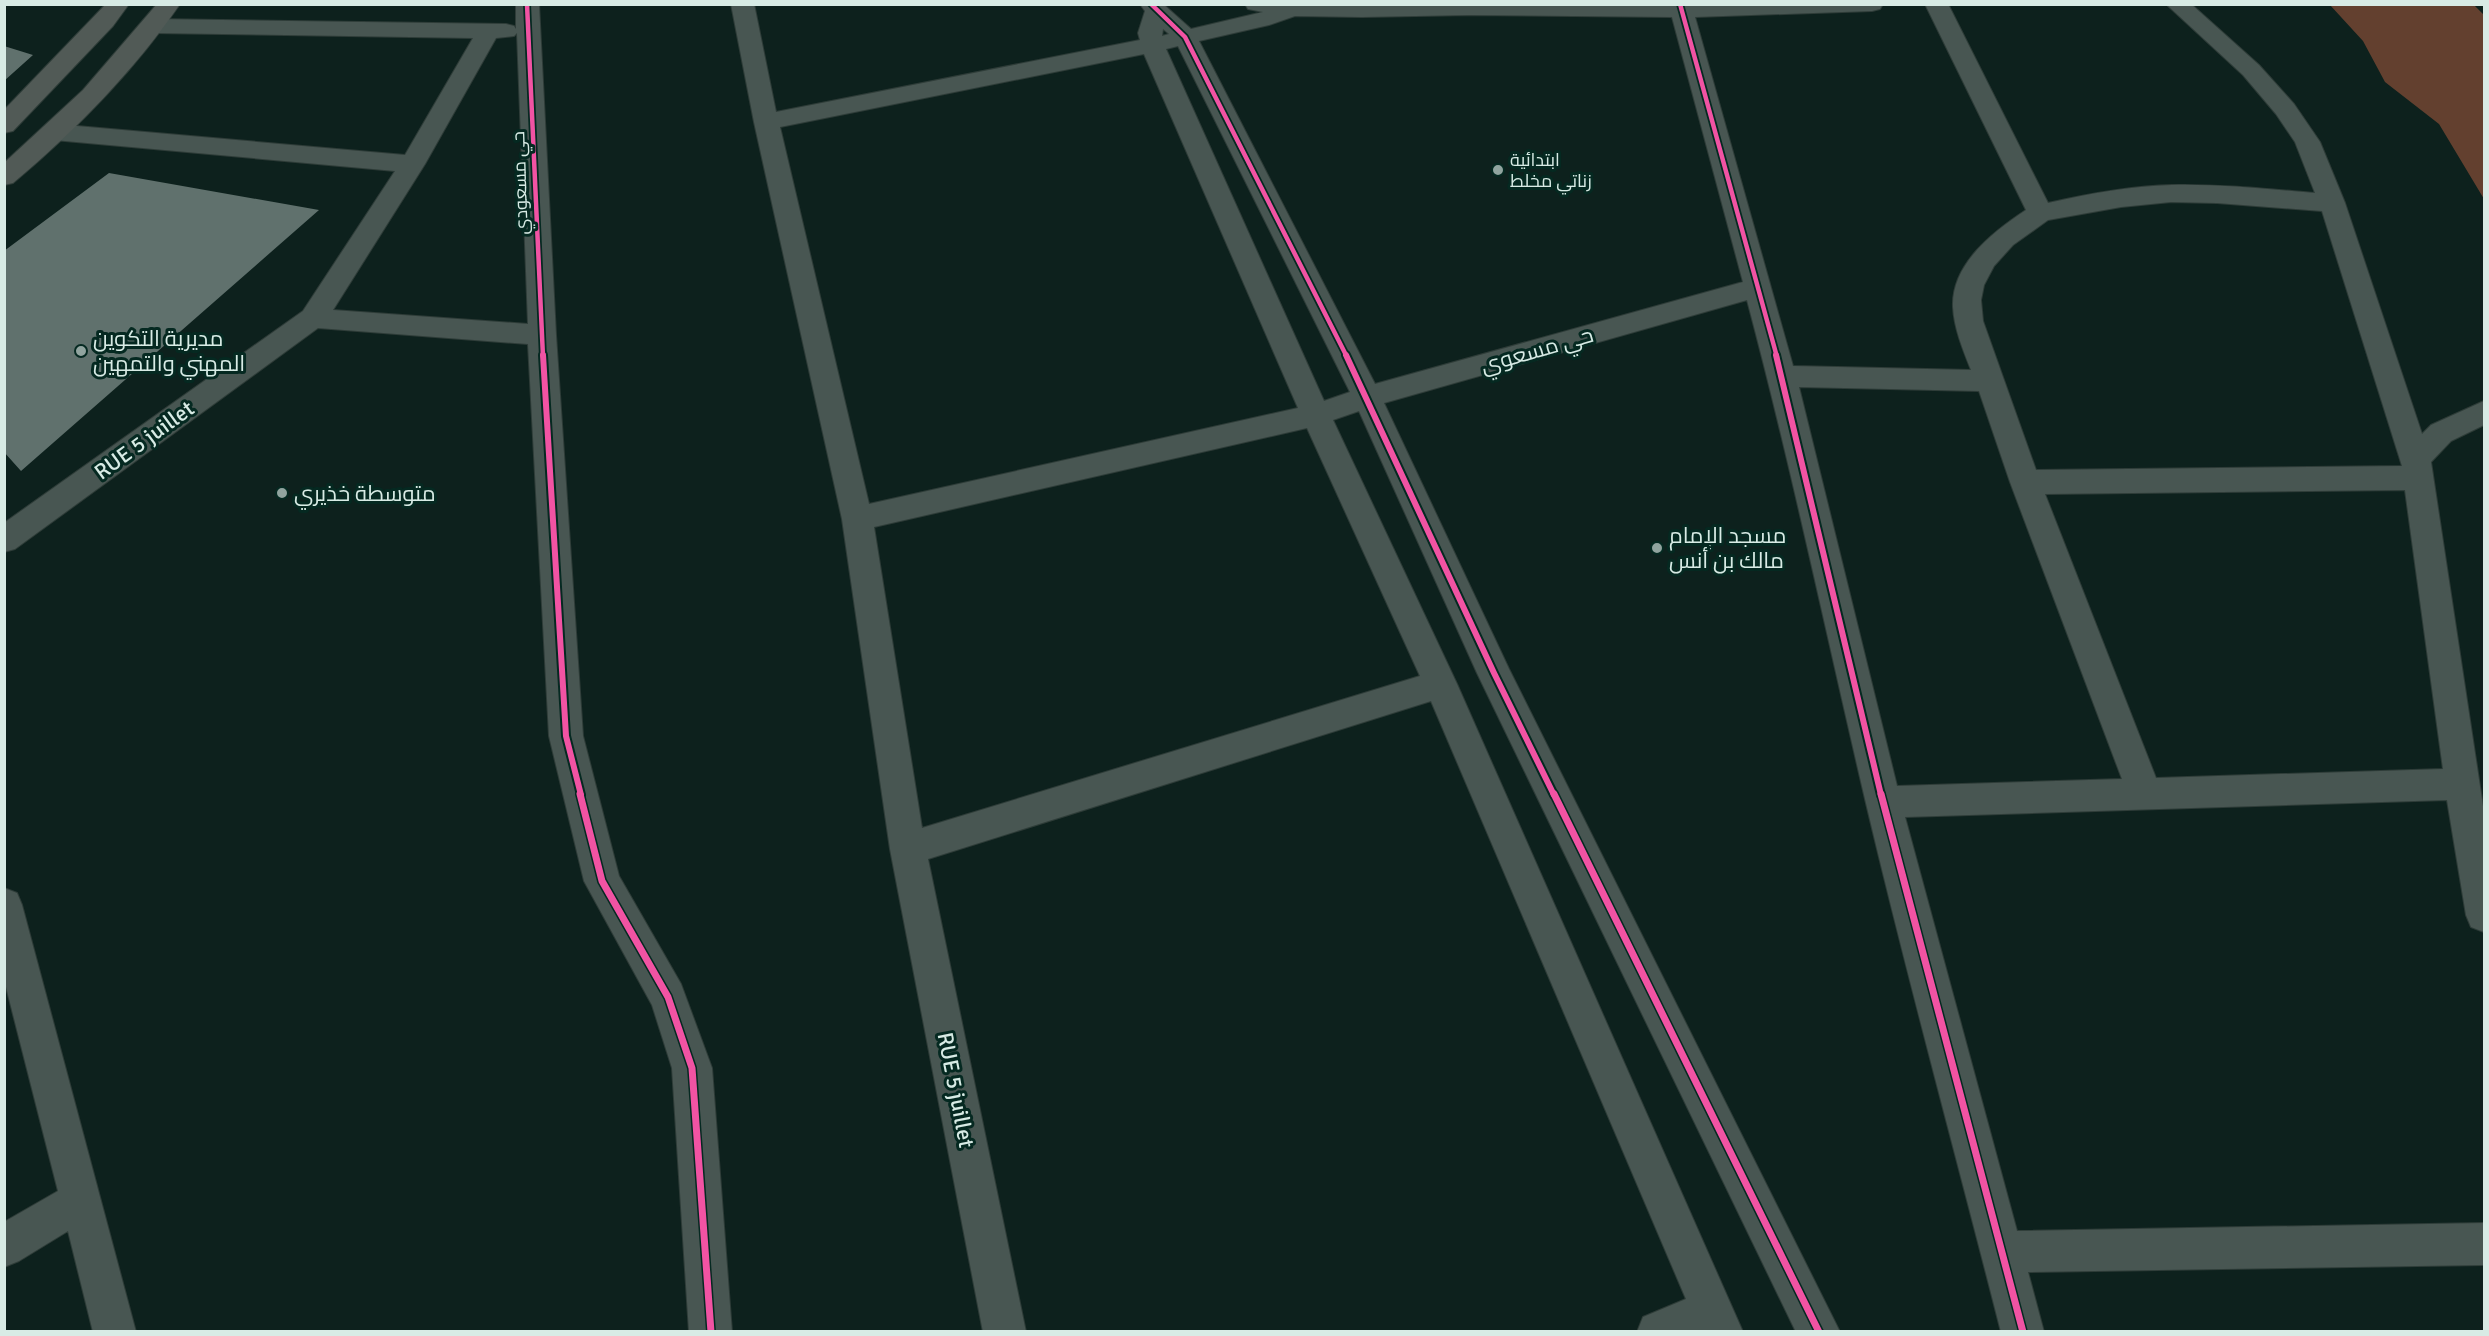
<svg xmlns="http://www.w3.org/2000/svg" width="2489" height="1336" viewBox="0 0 2489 1336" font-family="Signika,Cairo,sans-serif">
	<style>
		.forest { fill: #63402f }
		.building { fill: #60716d }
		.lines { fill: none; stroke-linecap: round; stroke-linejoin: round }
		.street-casing { stroke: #2e3c38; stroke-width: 2 }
		.secondary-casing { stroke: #2e3c38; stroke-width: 2 }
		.street { fill: #485652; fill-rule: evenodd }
		.secondary { fill: #515a56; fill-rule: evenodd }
		.cycleway-far2-casing { stroke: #052921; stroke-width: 8 }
		.cycleway-far1-casing { stroke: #052921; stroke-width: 10 }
		.cycleway-casing { stroke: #052921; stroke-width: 10 }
		.cycleway-far2 { stroke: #f153a3; stroke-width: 4.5 }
		.cycleway-far1 { stroke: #f153a3; stroke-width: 6 }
		.cycleway { stroke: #f153a3; stroke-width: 7 }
		.poi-dot { fill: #91a49f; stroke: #052921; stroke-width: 2 }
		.labels { text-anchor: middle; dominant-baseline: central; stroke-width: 6; stroke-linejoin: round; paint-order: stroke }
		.far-poi-label { font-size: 18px; fill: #d8ebe5; stroke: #052921; text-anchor: start }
		.far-street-label { font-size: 18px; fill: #d8ebe5; stroke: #052921 }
		.poi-label { font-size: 22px; fill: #d8ebe5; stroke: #052921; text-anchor: start }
		.street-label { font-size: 22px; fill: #d8ebe5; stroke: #052921 }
	</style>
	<rect width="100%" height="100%" fill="#0d211d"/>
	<path class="forest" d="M2330,5H2474L2484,15V199L2439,124L2385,82L2363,41Z"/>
	<path class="building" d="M4,46L33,55L4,81Z
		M109,173L319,210L21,471L4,452V251Z"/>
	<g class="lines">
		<g class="street-casing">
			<path id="street" d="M516,4H539L556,335L583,736L619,876L681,984L712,1068L732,1332H689L672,1068L652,1005L584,881L549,736L528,344L318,328L15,549L4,552V523L303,311L395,171L54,140L45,138L42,132L45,126L54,124L405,155L473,38L153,33L145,31L141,26L145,21L153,19L506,24L514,26L516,29ZM517,33L528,324L333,310L425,164L496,38L514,36Z
				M731,4H754L776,112L1140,40L1138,33L1145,11L1140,4H1163L1191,29L1263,12L1248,9L1245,4H1883L1880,9L1872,11L1695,17L1793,366L1971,370C1963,350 1954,328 1953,307C1951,264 1994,231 2026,210L1925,4H1948L2048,203C2088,194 2130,186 2172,185C2219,184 2267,189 2315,193L2295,142L2276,114L2243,75L2166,4H2191L2259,65L2294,104L2320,142L2345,203L2422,434L2431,425L2484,401V425L2451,441L2431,462L2484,813V932L2471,927L2466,915L2447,800L1905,817L2017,1231L2484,1223V1265L2028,1272L2044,1332H2001C1956,1155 1907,977 1865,799C1826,633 1791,465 1747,300L1384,403L1509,669L1840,1332H1796L1477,673L1359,411L1333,420L1457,684L1743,1332H1637L1643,1317L1686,1299L1431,701L928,859L1026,1332H983L890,849L842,519L754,122ZM1469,15L1672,17L1743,282L1375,384L1199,41L1269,25L1295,16L1362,17ZM1163,29L1168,33L1169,34L1162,36ZM1178,46L1350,392L1324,401L1166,49ZM1144,54L1298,408L869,504L780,127ZM2171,202L2217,203L2322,211L2402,466L2036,470L1983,321L1981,300L1984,285L1994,266L2013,245L2048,220L2121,207ZM1799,387L1979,391L2010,482L2122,779L1897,786ZM1307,428L1420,676L922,828L874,527ZM2405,490L2443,769L2156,778L2045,494Z
				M4,888L17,893L22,905L136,1332H93L68,1231L19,1261L4,1267V1222L58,1191L4,979Z"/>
		</g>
		<g class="secondary-casing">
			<path id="secondary" d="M106,4H129L113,26L13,131L4,133V110Z
				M157,4H180C134,71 75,131 13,183L4,185V163L83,90Z"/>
		</g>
		<use href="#street" class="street"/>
		<use href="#secondary" class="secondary"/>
		<g class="cycleway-far2-casing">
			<path id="cycleway-far2" d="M527,4L543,357
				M1151,4L1185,37L1347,357
				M1680,4L1777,357"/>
		</g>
		<g class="cycleway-far1-casing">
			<path id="cycleway-far1" d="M543,355L566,736L581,795
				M1346,355L1494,673L1554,795
				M1776,355L1881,795"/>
		</g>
		<g class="cycleway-casing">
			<path id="cycleway" d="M580,794L602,881L668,997L692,1068L711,1332
				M1554,794L1819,1332
				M1881,794L2023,1332"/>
		</g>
		<use href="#cycleway-far2" class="cycleway-far2"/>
		<use href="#cycleway-far1" class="cycleway-far1"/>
		<use href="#cycleway" class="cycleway"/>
	</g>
	<g class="poi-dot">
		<circle cx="1498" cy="170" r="6"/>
		<circle cx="81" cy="351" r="6"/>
		<circle cx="282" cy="493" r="6"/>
		<circle cx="1657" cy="548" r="6"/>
	</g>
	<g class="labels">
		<g class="far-poi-label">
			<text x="1510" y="160">ابتدائية<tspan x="1510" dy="21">زناتي مخلط</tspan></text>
		</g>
		<g class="far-street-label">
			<text transform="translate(520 183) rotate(-92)">حي مسعودي</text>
		</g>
		<g class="poi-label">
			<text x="93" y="338">مديرية التكوين<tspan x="93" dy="25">المهني والتمهين</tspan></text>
			<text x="294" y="493">متوسطة خذيري</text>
			<text x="1669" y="535">مسجد الإمام<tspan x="1669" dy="25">مالك بن أنس</tspan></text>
		</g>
		<g class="street-label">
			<text transform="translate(1537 350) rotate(-16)">حي مسعوي</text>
			<text transform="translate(144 440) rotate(-36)">RUE 5 juillet</text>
			<text transform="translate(956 1090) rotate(79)">RUE 5 juillet</text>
		</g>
	</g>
	<rect width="2489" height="1336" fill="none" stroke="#d8ebe5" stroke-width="12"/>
</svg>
